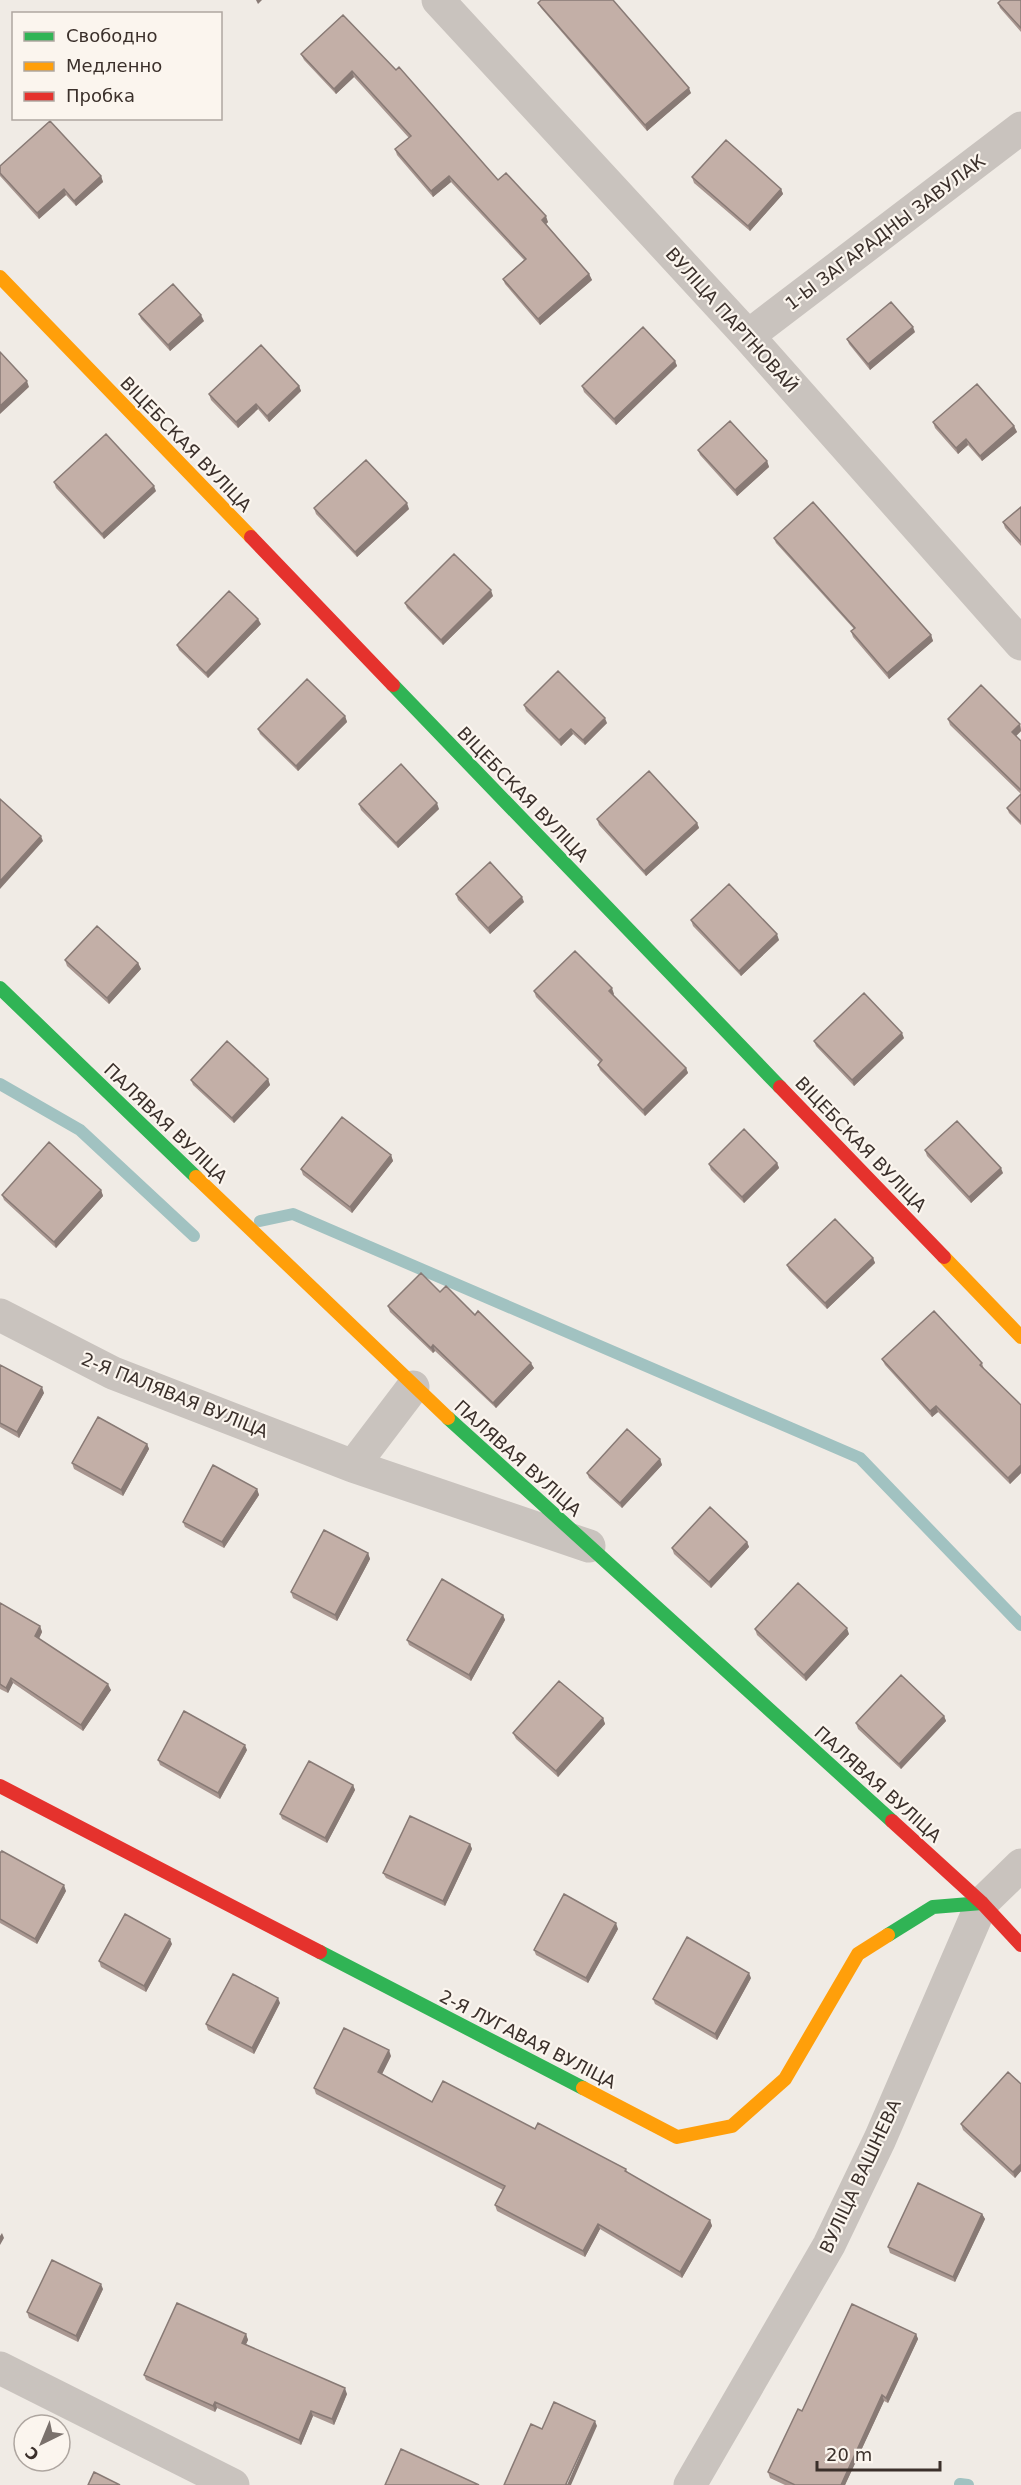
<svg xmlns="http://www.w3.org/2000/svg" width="1021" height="2485" viewBox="0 0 1021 2485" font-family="'DejaVu Sans',sans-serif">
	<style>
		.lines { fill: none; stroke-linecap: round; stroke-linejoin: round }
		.stream { stroke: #a1c2c1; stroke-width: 12 }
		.street { stroke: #c9c3be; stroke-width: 33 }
		.fast { stroke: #30b455; stroke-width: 14 }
		.slow { stroke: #ff9f0a; stroke-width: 14 }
		.jam { stroke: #e5322d; stroke-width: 14 }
		.wall { fill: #a89690 }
		.shaded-wall { fill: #887a75 }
		.building { fill: #c3afa7; stroke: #887a75; stroke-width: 1.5 }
		.labels { text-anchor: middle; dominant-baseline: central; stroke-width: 4.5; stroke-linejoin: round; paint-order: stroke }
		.street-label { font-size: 18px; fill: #3b302b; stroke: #fbf5ee }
	</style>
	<rect width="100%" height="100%" fill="#f0ebe5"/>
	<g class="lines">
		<path class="stream" d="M0,1084L80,1130L194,1236
			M260,1221L293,1214L860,1458L1021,1625
			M960,2484L968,2485"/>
		<path class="street" d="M438,0L748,336L1021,644
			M748,336L1021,128
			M0,1315L113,1373L353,1466L413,1387
			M353,1466L589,1546
			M0,2368L233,2485
			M690,2485L829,2245L880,2139L982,1903L1021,1865"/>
		<path class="fast" d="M393,685L780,1087
			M0,988L196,1177
			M448,1418L892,1821
			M888,1935L933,1907L982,1903
			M320,1952L583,2088"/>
		<path class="slow" d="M0,277L251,537
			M196,1177L448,1418
			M944,1257L1021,1337
			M583,2088L677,2137L732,2126L785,2079L858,1954L888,1935"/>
		<path class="jam" d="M251,537L393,685
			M780,1087L944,1257
			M0,1786L320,1952
			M892,1821L982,1903L1021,1945"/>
	</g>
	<path class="wall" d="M1021,0V32L1000,8L998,3Z
		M538,3L691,93L647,131L541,8Z
		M343,15L498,180L548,222L546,224L589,274L592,280L540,325L505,284L503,279L524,260L451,182L433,197L397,155L395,149L409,138L354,77L336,94L304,60L301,54Z
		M0,166L101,176L103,182L76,206L66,195L39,219L0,176Z
		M692,177L781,189L783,194L750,231L694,183Z
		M139,314L204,321L170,351L141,319Z
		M915,332L870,370L849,344L847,339Z
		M675,361L677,366L616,425L584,392L582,386Z
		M299,386L301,391L269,422L258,409L238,428L211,400L209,394Z
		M933,422L1014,426L1017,432L982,461L968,445L958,454L935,428Z
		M698,450L767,461L769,467L737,496L700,455Z
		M54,482L156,491L104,539L56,488Z
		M1021,507V546L1005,528L1003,522Z
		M314,508L409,509L357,557L316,514Z
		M774,538L931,635L933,641L889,679L853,637L851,631L854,629L776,543Z
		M493,596L443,645L407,608L405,603Z
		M261,624L208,678L179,650L177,645Z
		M524,705L607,723L585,745L573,734L561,746L526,711Z
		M345,716L347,722L298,771L260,734L258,729Z
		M948,719L1020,724L1021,731L1016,736L1021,741V825L1009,813L1007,808L1021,794L950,725Z
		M359,804L439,809L398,848L361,810Z
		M597,819L697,823L699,828L646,876L599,825Z
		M456,894L524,902L490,934L458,900Z
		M691,920L779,940L741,976L693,926Z
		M65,960L138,963L141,969L109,1004L67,966Z
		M534,991L614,994L613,995L686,1068L688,1073L645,1116L600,1070L598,1065L600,1062L536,997Z
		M904,1038L854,1086L816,1046L814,1041Z
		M268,1079L270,1085L234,1123L193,1085L191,1080Z
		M925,1150L1003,1173L971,1203L927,1156Z
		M391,1155L393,1161L352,1213L303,1175L301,1169Z
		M777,1163L779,1168L744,1203L711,1170L709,1164Z
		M101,1190L103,1196L56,1248L4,1200L2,1195Z
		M873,1258L875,1263L827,1309L789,1270L787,1265Z
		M440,1292L475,1315L534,1368L496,1408L435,1351L433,1353L390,1312L388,1306Z
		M882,1359L982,1363L984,1369L1021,1405V1473L1010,1484L938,1412L932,1417L885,1365Z
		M0,1365L44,1393L19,1438L0,1427Z
		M147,1444L149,1449L123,1496L74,1469L72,1463Z
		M660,1459L662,1465L622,1508L589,1478L587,1473Z
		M257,1489L259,1495L224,1548L185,1527L183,1522Z
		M747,1542L749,1547L711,1588L674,1554L672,1548Z
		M368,1553L370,1559L337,1621L293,1598L291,1592Z
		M0,1603L40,1626L42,1632L39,1639L111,1690L83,1731L13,1683L8,1693L0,1689Z
		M503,1615L505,1620L471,1681L409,1645L407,1640Z
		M755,1629L849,1634L806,1681L757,1635Z
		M944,1716L946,1721L901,1769L858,1729L856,1723Z
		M603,1718L605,1724L558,1777L516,1739L513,1733Z
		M247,1750L220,1799L160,1765L158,1760Z
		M353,1785L355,1790L327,1843L282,1819L280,1814Z
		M470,1844L472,1849L445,1906L386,1878L383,1873Z
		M0,1852L66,1891L37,1944L0,1923Z
		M618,1929L588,1983L536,1955L534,1950Z
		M172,1944L146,1992L101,1967L99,1961Z
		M751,1978L717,2040L655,2004L653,1999Z
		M280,2003L254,2054L208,2030L206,2024Z
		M391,2056L382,2074L432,2102L535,2129L626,2169L628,2173L710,2220L712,2226L682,2278L600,2229L585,2257L497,2211L495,2205L503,2190L316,2094L314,2088Z
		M1021,2084V2171L1015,2178L963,2130L961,2124Z
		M982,2214L985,2219L955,2282L890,2253L888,2247Z
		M103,2289L78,2342L29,2318L27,2312Z
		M246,2334L248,2340L245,2345L347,2394L334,2425L313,2416L301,2445L217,2408L215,2412L146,2380L144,2375Z
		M916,2334L918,2339L888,2403L884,2401L845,2485H785L770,2478L768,2472L802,2411Z"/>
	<path class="shaded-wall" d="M256,0H262L258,4Z
		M352,71L354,77L336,94L334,89Z
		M689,88L691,93L647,131L645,125Z
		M101,176L103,182L76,206L74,201Z
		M449,176L451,182L433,197L431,191Z
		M64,189L66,195L39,219L37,213Z
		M781,189L783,194L750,231L748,226Z
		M546,216L548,222L544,226L542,220Z
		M589,274L592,280L540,325L538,319Z
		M201,315L204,321L170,351L168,345Z
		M913,327L915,332L870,370L868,364Z
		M675,361L677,366L616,425L614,419Z
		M27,381L29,387L0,414V406Z
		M299,386L301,391L269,422L267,416Z
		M256,404L258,409L238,428L236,422Z
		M1014,426L1017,432L982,461L980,456Z
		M966,439L968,445L958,454L956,448Z
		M767,461L769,467L737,496L735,490Z
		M154,486L156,491L104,539L102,534Z
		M407,503L409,509L357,557L355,552Z
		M491,590L493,596L443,645L441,640Z
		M258,619L261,624L208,678L206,673Z
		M931,635L933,641L889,679L887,673Z
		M345,716L347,722L298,771L296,766Z
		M605,718L607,723L585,745L583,740Z
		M1020,724L1021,731L1014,738L1012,732Z
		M571,729L573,734L561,746L559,740Z
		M437,803L439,809L398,848L396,843Z
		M697,823L699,828L646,876L644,871Z
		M41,836L43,841L0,889V881Z
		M522,897L524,902L490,934L488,928Z
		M777,934L779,940L741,976L739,971Z
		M138,963L141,969L109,1004L107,998Z
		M612,988L614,994L611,997L609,991Z
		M902,1033L904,1038L854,1086L852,1080Z
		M686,1068L688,1073L645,1116L643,1110Z
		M268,1079L270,1085L234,1123L232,1118Z
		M391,1155L393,1161L352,1213L350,1207Z
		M777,1163L779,1168L744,1203L742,1197Z
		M1001,1168L1003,1173L971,1203L969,1197Z
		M101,1190L103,1196L56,1248L54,1242Z
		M873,1258L875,1263L827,1309L825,1303Z
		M433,1345L435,1351L433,1353L431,1348Z
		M531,1363L534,1368L496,1408L493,1403Z
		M42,1387L44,1393L19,1438L17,1432Z
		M936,1406L938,1412L932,1417L930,1411Z
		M147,1444L149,1449L123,1496L121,1490Z
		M660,1459L662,1465L622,1508L620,1503Z
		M1021,1465V1473L1010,1484L1008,1478Z
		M257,1489L259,1495L224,1548L222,1542Z
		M747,1542L749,1547L711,1588L709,1582Z
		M368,1553L370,1559L337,1621L335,1615Z
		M503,1615L505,1620L471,1681L469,1675Z
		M40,1626L42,1632L37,1642L35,1636Z
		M847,1628L849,1634L806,1681L804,1675Z
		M11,1678L13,1683L8,1693L6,1688Z
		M108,1684L111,1690L83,1731L81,1725Z
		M944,1716L946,1721L901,1769L899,1764Z
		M603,1718L605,1724L558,1777L556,1771Z
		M245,1745L247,1750L220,1799L218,1793Z
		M353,1785L355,1790L327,1843L325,1838Z
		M470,1844L472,1849L445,1906L443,1901Z
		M64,1885L66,1891L37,1944L35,1939Z
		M616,1923L618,1929L588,1983L586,1978Z
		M170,1939L172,1944L146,1992L144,1986Z
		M749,1973L751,1978L717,2040L715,2034Z
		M278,1998L280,2003L254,2054L252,2048Z
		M389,2050L391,2056L380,2078L378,2072Z
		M1021,2164V2171L1015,2178L1013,2172Z
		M982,2214L985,2219L955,2282L953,2277Z
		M710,2220L712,2226L682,2278L680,2272Z
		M598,2224L600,2229L585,2257L583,2251Z
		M2,2233L4,2238L0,2245V2236Z
		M101,2284L103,2289L78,2342L76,2336Z
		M246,2334L248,2340L244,2349L242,2343Z
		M916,2334L918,2339L888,2403L886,2398Z
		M345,2388L347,2394L334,2425L332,2419Z
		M882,2395L884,2401L845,2485H841Z
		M215,2402L217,2408L215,2412L213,2406Z
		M311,2411L313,2416L301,2445L299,2440Z
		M595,2421L597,2426L571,2485H567Z"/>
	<path class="building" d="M541,0H613L689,88L645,125L538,3Z
		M1001,0H1021V28L998,3Z
		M343,15L396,70L399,67L498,180L506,173L546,216L542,220L589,274L538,319L503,279L526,259L449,176L431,191L395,149L411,136L352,71L334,89L301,54Z
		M50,121L101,176L74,201L64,189L37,213L0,173V166Z
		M726,140L781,189L748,226L692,177Z
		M173,284L201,315L168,345L139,314Z
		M891,302L913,327L868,364L847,339Z
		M643,327L675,361L614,419L582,386Z
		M261,345L299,386L267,416L256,404L236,422L209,394Z
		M0,352L27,381L0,406Z
		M977,384L1014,426L980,456L966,439L956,448L933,422Z
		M730,421L767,461L735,490L698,450Z
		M106,434L154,486L102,534L54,482Z
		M366,460L407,503L355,552L314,508Z
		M813,502L931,635L887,673L851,631L855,628L774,538Z
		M1021,507V542L1003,522Z
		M454,554L491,590L441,640L405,603Z
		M229,591L258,619L206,673L177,645Z
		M558,671L605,718L583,740L571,729L559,740L524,705Z
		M307,679L345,716L296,766L258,729Z
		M981,685L1020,724L1012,732L1021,741V790L948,719Z
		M401,764L437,803L396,843L359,804Z
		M649,771L697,823L644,871L597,819Z
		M1021,794V822L1007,808Z
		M0,799L41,836L0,881Z
		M490,862L522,897L488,928L456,894Z
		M729,884L777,934L739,971L691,920Z
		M97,926L138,963L107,998L65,960Z
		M575,951L612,988L609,991L686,1068L643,1110L598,1065L602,1060L534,991Z
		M864,993L902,1033L852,1080L814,1041Z
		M227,1041L268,1079L232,1118L191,1080Z
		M342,1117L391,1155L350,1207L301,1169Z
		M957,1121L1001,1168L969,1197L925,1150Z
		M744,1129L777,1163L742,1197L709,1164Z
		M49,1142L101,1190L54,1242L2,1195Z
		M835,1219L873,1258L825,1303L787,1265Z
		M421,1273L440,1292L446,1286L475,1315L478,1311L531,1363L493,1403L433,1345L431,1348L388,1306Z
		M934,1311L982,1363L980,1365L1021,1405V1465L1008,1478L936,1406L930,1411L882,1359Z
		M0,1365L42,1387L17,1432L0,1423Z
		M98,1417L147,1444L121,1490L72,1463Z
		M627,1429L660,1459L620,1503L587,1473Z
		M213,1465L257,1489L222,1542L183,1522Z
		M710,1507L747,1542L709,1582L672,1548Z
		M324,1530L368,1553L335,1615L291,1592Z
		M442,1579L503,1615L469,1675L407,1640Z
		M798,1583L847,1628L804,1675L755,1629Z
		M0,1603L40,1626L35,1636L108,1684L81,1725L11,1678L6,1688L0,1684Z
		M901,1675L944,1716L899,1764L856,1723Z
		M559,1681L603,1718L556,1771L513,1733Z
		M184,1711L245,1745L218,1793L158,1760Z
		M309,1761L353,1785L325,1838L280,1814Z
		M410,1816L470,1844L443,1901L383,1873Z
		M2,1851L64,1885L35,1939L0,1919V1852H2Z
		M564,1894L616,1923L586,1978L534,1950Z
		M125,1914L170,1939L144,1986L99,1961Z
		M687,1937L749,1973L715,2034L653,1999Z
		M233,1974L278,1998L252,2048L206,2024Z
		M344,2028L389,2050L378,2072L432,2102L443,2081L535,2129L538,2123L626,2169L625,2171L710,2220L680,2272L598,2224L583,2251L495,2205L505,2186L314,2088Z
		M1008,2072L1021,2084V2164L1013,2172L961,2124Z
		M918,2183L982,2214L953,2277L888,2247Z
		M52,2260L101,2284L76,2336L27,2312Z
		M177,2303L246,2334L242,2343L345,2388L332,2419L311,2411L299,2440L215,2402L213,2406L144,2375Z
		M852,2304L916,2334L886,2398L882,2395L841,2485H795L768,2472L798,2409L802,2411Z
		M554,2402L595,2421L566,2484L568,2485H504L531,2424L542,2429Z
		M401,2449L479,2485H385Z
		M94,2472L120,2485H88Z"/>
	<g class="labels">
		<g class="street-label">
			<text transform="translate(885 232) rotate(-37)">1-Ы ЗАГАРАДНЫ ЗАВУЛАК</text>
			<text transform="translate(732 320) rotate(48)">ВУЛІЦА ПАРТНОВАЙ</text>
			<text transform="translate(186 444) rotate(46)">ВІЦЕБСКАЯ ВУЛІЦА</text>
			<text transform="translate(523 794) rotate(46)">ВІЦЕБСКАЯ ВУЛІЦА</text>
			<text transform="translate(166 1123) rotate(44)">ПАЛЯВАЯ ВУЛІЦА</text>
			<text transform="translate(861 1144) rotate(46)">ВІЦЕБСКАЯ ВУЛІЦА</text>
			<text transform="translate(175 1395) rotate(22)">2-Я ПАЛЯВАЯ ВУЛІЦА</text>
			<text transform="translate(518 1458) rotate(42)">ПАЛЯВАЯ ВУЛІЦА</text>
			<text transform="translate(878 1784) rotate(42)">ПАЛЯВАЯ ВУЛІЦА</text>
			<text transform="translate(528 2039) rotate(27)">2-Я ЛУГАВАЯ ВУЛІЦА</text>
			<text transform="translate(860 2176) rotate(-65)">ВУЛІЦА ВАШНЕВА</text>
		</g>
	</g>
	<rect x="12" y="12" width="210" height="108" fill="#fbf5ee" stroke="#aea6a0" stroke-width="1.5"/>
	<rect x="24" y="32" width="30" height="9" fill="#30b455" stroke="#aea6a0" stroke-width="1.5"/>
	<text x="66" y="42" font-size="18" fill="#3b302b">Свободно</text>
	<rect x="24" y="62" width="30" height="9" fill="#ff9f0a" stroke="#aea6a0" stroke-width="1.5"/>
	<text x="66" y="72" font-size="18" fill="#3b302b">Медленно</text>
	<rect x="24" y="92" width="30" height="9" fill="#e5322d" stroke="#aea6a0" stroke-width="1.5"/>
	<text x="66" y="102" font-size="18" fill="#3b302b">Пробка</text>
	<g transform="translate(42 2443) rotate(223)"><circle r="28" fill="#fbf5ee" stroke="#aea6a0" stroke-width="1.5"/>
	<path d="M0-4.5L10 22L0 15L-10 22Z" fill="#7a716c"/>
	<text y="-9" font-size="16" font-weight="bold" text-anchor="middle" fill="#3b302b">С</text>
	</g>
	<path d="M817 2461v9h123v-9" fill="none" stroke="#3b302b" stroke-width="3"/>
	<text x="826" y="2461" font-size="18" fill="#3b302b" stroke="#fbf5ee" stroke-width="4.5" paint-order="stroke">20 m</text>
</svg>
